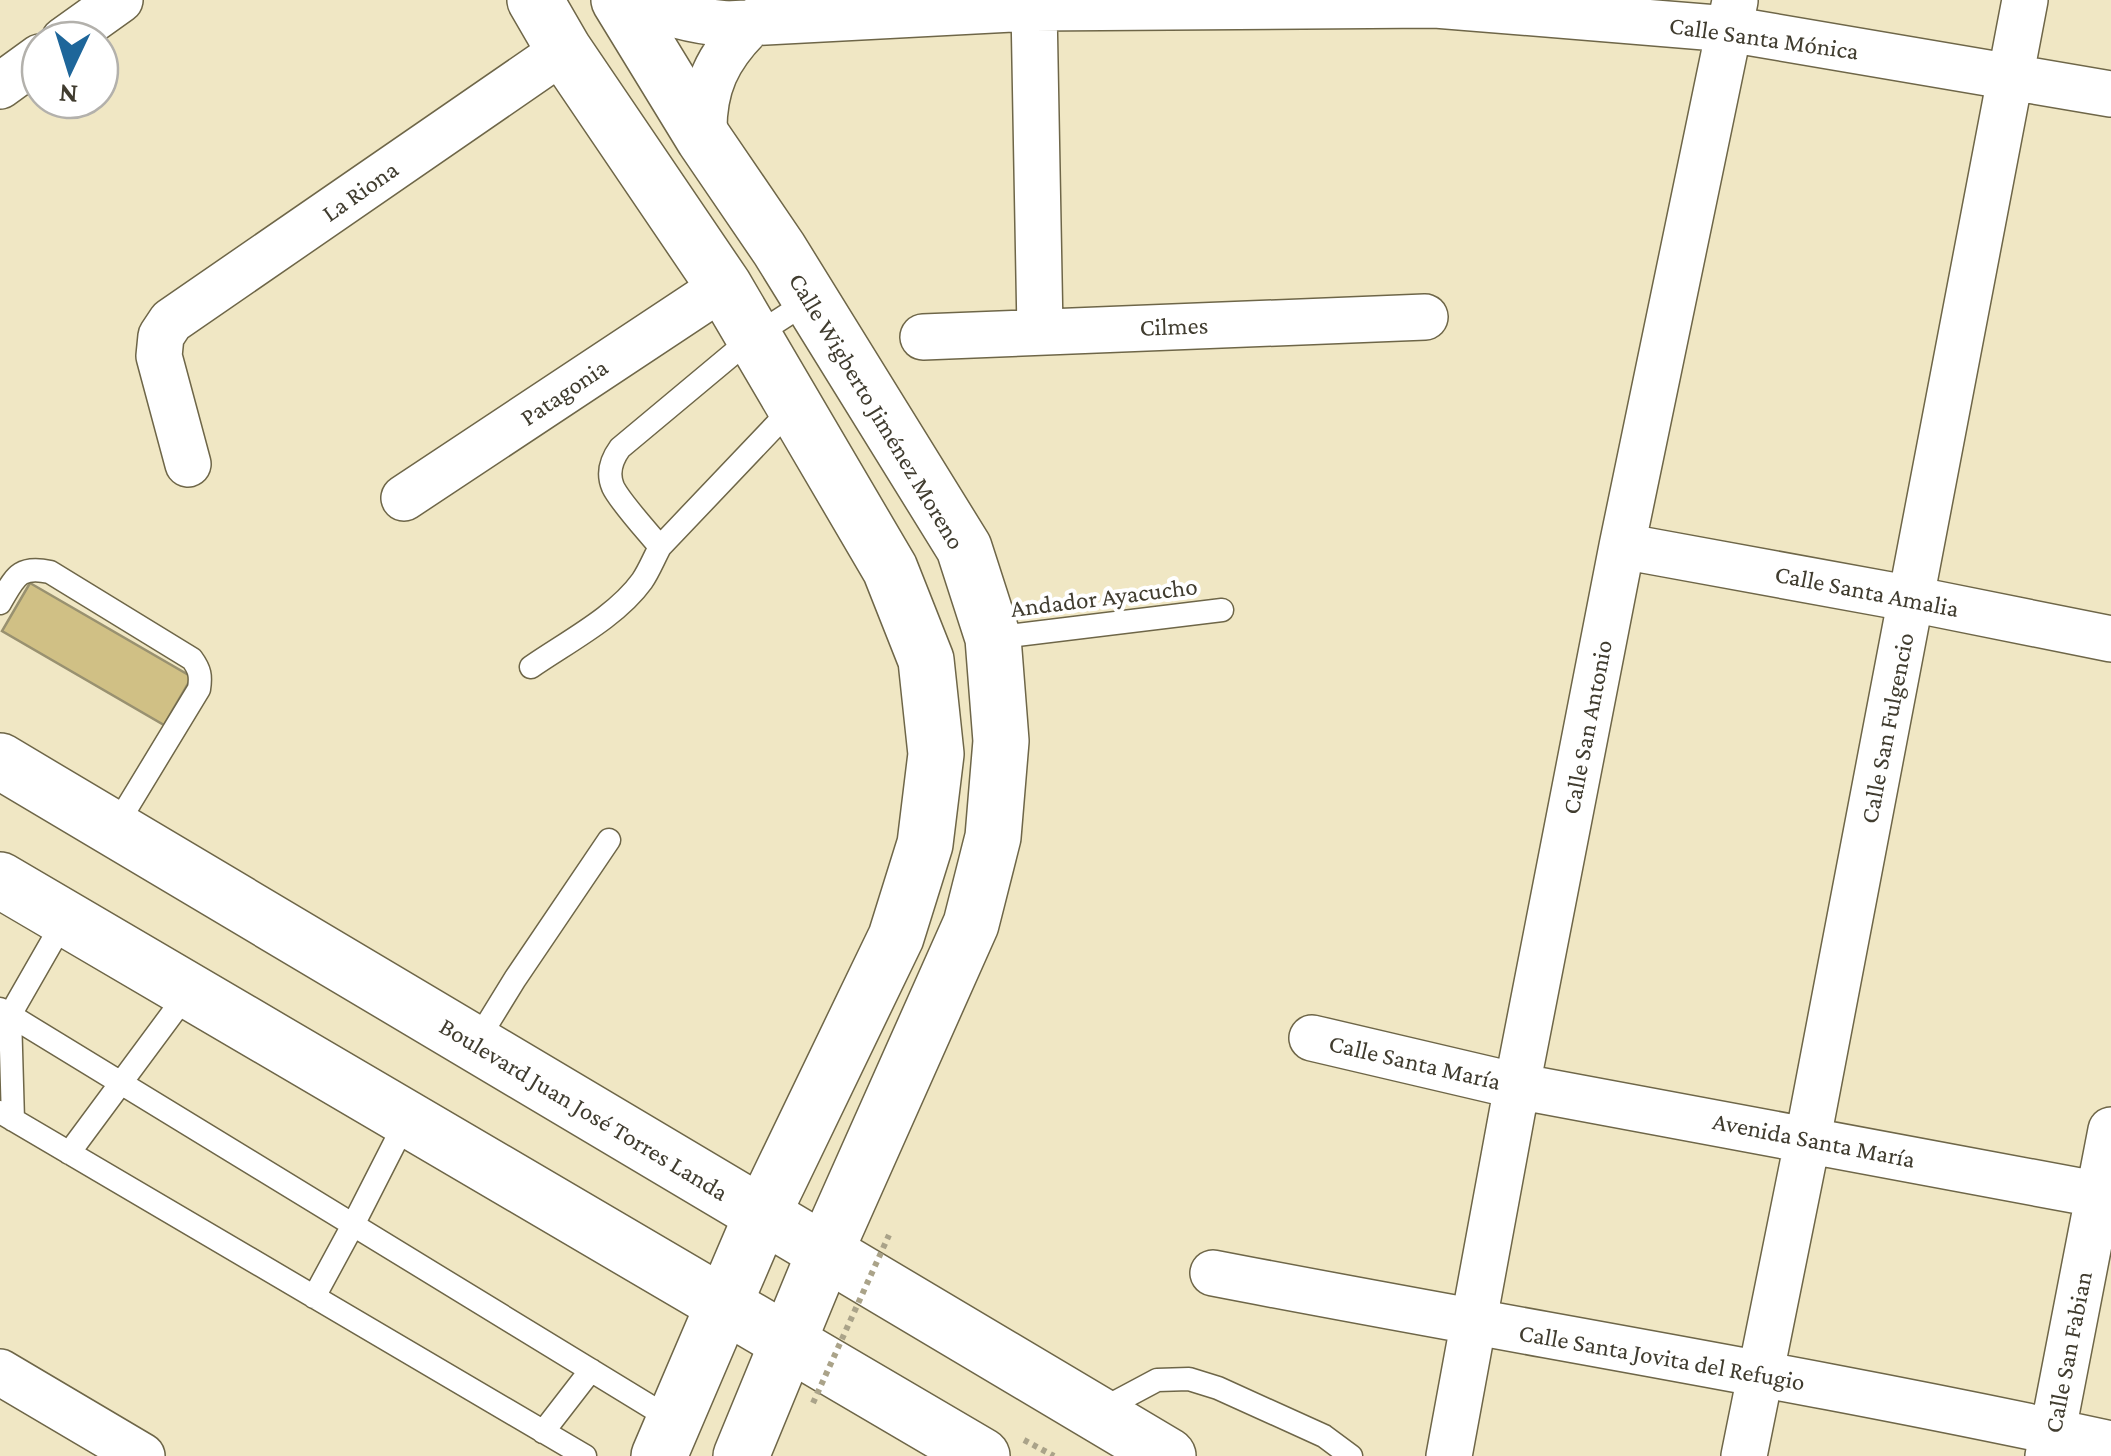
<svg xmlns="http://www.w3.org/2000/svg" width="2111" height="1456" viewBox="0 0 2111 1456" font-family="'Crimson Pro',serif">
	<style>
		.building { fill: #d0c085; stroke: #999170; stroke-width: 2.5 }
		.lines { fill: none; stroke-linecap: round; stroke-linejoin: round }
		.lane-casing { stroke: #6e6648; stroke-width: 25 }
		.street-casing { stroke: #6e6648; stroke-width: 48 }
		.secondary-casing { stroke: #6e6648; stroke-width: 58 }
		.primary-casing { stroke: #6e6648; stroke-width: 58 }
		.path { stroke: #aaa389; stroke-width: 6; stroke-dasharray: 5 5; stroke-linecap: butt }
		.lane { stroke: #fff; stroke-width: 22 }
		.street { stroke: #fff; stroke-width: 45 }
		.secondary { stroke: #fff; stroke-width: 55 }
		.primary { stroke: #fff; stroke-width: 55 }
		.path-bridge { stroke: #aaa389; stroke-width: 6; stroke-dasharray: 5 5; stroke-linecap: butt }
		.labels { text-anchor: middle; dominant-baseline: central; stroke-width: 8; stroke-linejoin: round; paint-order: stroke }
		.street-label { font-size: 25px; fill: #403c2f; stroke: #fff }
	</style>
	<rect width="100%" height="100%" fill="#f0e7c4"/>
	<path class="building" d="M30,583L192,677L164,725L2,631Z"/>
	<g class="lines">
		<g class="lane-casing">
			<path id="lane" d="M795,405L660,547C648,532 620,502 613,487C607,473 612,459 620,448L753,337L810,300
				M0,603C15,578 18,565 50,572L192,659C200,670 201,676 199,689L114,829
				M993,638L1222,610
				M531,667C567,642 616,617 642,581C649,571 654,558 660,547
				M0,1009L674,1421
				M475,1044L515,979L609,840
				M0,1112L585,1456
				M13,1120L10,1015L65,919
				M69,1153L189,991
				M314,1297L353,1225L407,1119
				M1097,1412L1157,1380L1189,1379L1218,1388L1324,1436L1351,1456
				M543,1432L591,1370"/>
		</g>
		<g class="street-casing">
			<path id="street" d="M637,0C666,15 695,21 727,24L1034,8L1435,5L1729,29L2111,94
				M1034,8L1040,331
				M64,40L120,0
				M0,86L40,57
				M704,139C702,88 717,56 754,21
				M923,337L1425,317
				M188,464L159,356L161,336L171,321L564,50
				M404,498L724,286
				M1622,546L1912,599L2111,639
				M1312,1038L1517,1086L2111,1197
				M1213,1273C1512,1331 1813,1379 2111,1444
				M0,1372L142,1456
				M1449,1456L1517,1086L1622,546L1735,1
				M1744,1456L1808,1138L2025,0
				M2048,1456L2111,1130"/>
		</g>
		<g class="secondary-casing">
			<path id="secondary" d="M535,0L564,50L724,286L890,569L926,660L936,754L925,844L896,937L762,1215L659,1456
				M619,0L704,139L779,249L964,548L993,638L1001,741L993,837L971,924L825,1252L741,1456"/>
		</g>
		<g class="primary-casing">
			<path id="primary" d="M0,761L1168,1456
				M0,880L982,1456"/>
		</g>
		<path class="path" d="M1024,1440L1054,1456"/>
		<use href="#lane" class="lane"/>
		<use href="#street" class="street"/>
		<use href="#secondary" class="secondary"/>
		<use href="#primary" class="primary"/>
		<path class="path-bridge" d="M813,1403L889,1235"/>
	</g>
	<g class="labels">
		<g class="street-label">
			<text transform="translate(1764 38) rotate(8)">Calle Santa Mónica</text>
			<text transform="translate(360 191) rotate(-35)">La Riona</text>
			<text transform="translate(1174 326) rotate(-2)">Cilmes</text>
			<text transform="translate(564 392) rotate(-34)">Patagonia</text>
			<text transform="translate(877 411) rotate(59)">Calle Wigberto Jiménez Moreno</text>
			<text transform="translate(1867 591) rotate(11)">Calle Santa Amalia</text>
			<text transform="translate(1104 597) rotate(-7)">Andador Ayacucho</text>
			<text transform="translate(1587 727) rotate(-79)">Calle San Antonio</text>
			<text transform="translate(1887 728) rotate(-79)">Calle San Fulgencio</text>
			<text transform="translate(1415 1062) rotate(13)">Calle Santa María</text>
			<text transform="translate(584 1109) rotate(31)">Boulevard Juan José Torres Landa</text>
			<text transform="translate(1814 1140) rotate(11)">Avenida Santa María</text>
			<text transform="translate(2068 1352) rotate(-79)">Calle San Fabian</text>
			<text transform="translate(1662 1357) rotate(10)">Calle Santa Jovita del Refugio</text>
		</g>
	</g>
	<g transform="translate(70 70) rotate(184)"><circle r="48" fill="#ffffff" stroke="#b3b1ac" stroke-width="2.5"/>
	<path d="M0-8L18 38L0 25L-18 38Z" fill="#1e669a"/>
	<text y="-15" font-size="28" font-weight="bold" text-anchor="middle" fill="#403c2f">N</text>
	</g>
</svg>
